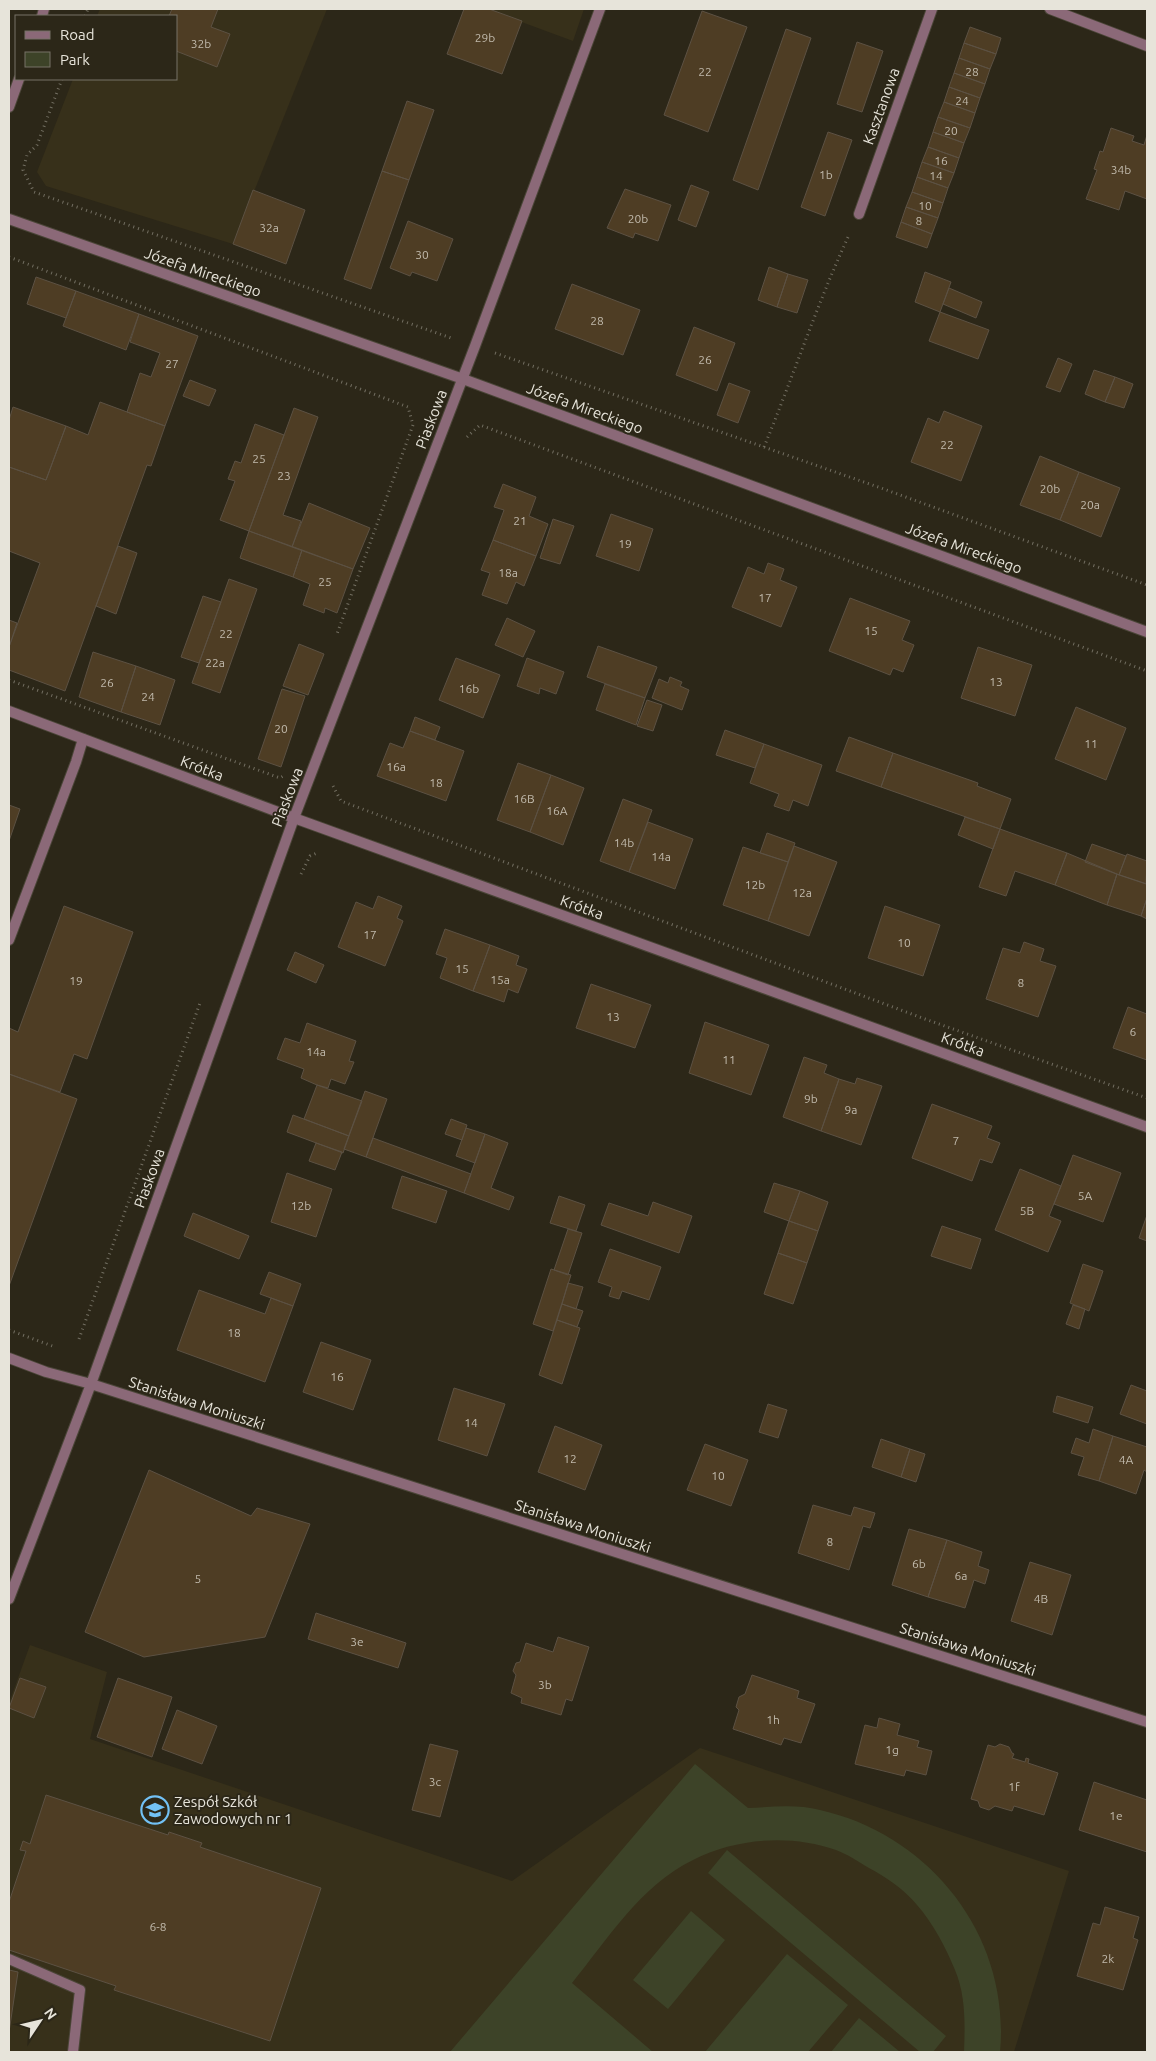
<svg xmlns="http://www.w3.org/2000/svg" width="1156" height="2061" viewBox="0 0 1156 2061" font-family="Ubuntu,sans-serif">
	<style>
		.built { fill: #37301a }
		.green { fill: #3d4328 }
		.building { fill: #4e3d24; stroke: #5c5143 }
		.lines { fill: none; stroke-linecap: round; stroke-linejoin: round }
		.service-casing { stroke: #4a4537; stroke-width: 12 }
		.minor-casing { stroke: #4a4537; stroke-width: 12 }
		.tertiary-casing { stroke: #4a4537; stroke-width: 12 }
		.path { stroke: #736f62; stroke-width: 3; stroke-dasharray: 1 4; stroke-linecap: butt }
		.service { stroke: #8b6978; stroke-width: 10 }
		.minor { stroke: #8b6978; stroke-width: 10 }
		.tertiary { stroke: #8b6978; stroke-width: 10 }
		.labels { text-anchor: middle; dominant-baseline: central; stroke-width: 4; stroke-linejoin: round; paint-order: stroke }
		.number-label { font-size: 12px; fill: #c1baac }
		.street-label { font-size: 15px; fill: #e7e4da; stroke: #2c2718 }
		.poi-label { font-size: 15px; fill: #e7e4da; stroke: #2c2718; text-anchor: start }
	</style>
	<rect width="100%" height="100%" fill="#2c2718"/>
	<path class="built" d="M100,9H327L233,244L46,186L37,172L73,79H176V16H97Z
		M486,9H584L573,41Z
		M30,1645L107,1672L90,1739L512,1881L700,1748L1069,1871L1014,2052H9V1703Z"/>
	<path class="green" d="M695,1764L748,1808C772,1807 797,1804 820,1810C931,1835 1011,1937 1000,2052H964C965,2025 966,1996 955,1970C946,1948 933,1923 917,1905C905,1890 886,1877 869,1868C859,1862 847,1854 836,1850C790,1834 736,1838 693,1860C641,1885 607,1940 572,1983L653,2052H450Z
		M727,1850L946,2036L933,2052H920L708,1873Z
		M691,1911L725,1940L668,2009L633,1980Z
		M787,1954L848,2005L808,2052H705Z
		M859,2018L900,2052H831Z"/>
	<path class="building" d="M172,9H218L211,27L230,34L217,67L176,51V16H169Z
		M464,9H489L522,21L502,74L447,54Z
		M702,11L747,27L708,132L664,115Z
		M970,27L1001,38L996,54L964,43Z
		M786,29L811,38L758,190L733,180Z
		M857,42L883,51L862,112L837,104Z
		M964,43L996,54L990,69L959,58Z
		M959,58L990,69L985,84L954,73Z
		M954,73L985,84L980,98L949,87Z
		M949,87L980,98L975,113L944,102Z
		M407,101L434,110L409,180L382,171Z
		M944,102L975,113L970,128L938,117Z
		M938,117L970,128L964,143L933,132Z
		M1111,128L1134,136L1132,141L1144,145L1147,135V199L1125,191L1119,210L1086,199L1097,170L1094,169L1100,151L1103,152Z
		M828,132L852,140L825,216L801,207Z
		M933,132L964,143L959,158L928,147Z
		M928,147L959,158L954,173L922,162Z
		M922,162L954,173L948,188L917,177Z
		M382,171L409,180L371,289L344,279Z
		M917,177L948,188L943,203L912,192Z
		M691,185L709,192L696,227L678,220Z
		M625,189L671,205L658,241L635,233L633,238L607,228Z
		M253,190L305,210L286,264L233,244Z
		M912,192L943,203L938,218L906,207Z
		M906,207L938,218L932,234L901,222Z
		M408,221L453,239L437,281L412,272L410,276L390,268Z
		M901,222L932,234L927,248L896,237Z
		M769,267L788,274L777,307L758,300Z
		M925,272L951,282L940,312L915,302Z
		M788,274L808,280L797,313L777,307Z
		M36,277L76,291L66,318L27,304Z
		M572,284L640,310L623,355L555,329Z
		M949,288L982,302L976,318L943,304Z
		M76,291L139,314L126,350L63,326Z
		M940,312L989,330L978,359L929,341Z
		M139,314L198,336L165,426L127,412L140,373L151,377L160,353L130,342Z
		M694,327L735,343L717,391L676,375Z
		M1058,358L1072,364L1060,392L1046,387Z
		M1094,370L1115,377L1105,402L1085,394Z
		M1115,377L1133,384L1124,408L1105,402Z
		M190,380L216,390L209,406L183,396Z
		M729,383L750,391L738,423L717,415Z
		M100,402L165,426L151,466L147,465L65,691L9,670V647L40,563L9,551V467L46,480L66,426L88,435Z
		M13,407L66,426L46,480L9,467V420Z
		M294,408L318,417L283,515L301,521L292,547L249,531Z
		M944,411L982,426L961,481L911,462L928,418L939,423Z
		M255,424L284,435L249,531L220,520L235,481L228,479L235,461L241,463Z
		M1040,456L1079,472L1060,520L1020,505Z
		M1079,472L1120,488L1101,537L1060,520Z
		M503,484L536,497L529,516L548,524L536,556L493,540L504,510L494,507Z
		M309,503L370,528L353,569L292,547Z
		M611,514L653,529L639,571L596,556Z
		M553,519L574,526L560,564L540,558Z
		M249,531L302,550L293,577L240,558Z
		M493,540L536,556L524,586L516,582L507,604L482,595L490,573L481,570Z
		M118,546L137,553L116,614L96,606Z
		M302,550L353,569L337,613L325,608L324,613L303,605L310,584L293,577Z
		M768,563L784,569L780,580L797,587L781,627L732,607L748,567L764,574Z
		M229,579L257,589L220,693L192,683Z
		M203,596L221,602L199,663L181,657Z
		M850,598L910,621L902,640L914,645L903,672L893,668L890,675L829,651Z
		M507,618L535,631L523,657L495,645Z
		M9,620L17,623L9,647Z
		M299,644L324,654L308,695L283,686Z
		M598,646L657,667L645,698L587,677Z
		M978,647L1032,665L1015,716L961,698Z
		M93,652L136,666L121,712L79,697Z
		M456,658L500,675L483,718L439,700Z
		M527,658L564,672L556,694L540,688L539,694L517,686Z
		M136,666L175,680L160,725L121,712Z
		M670,677L682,682L680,686L689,690L682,710L652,698L659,679L668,683Z
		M605,684L645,698L636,725L596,710Z
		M282,689L305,696L281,767L258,759Z
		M647,700L662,705L653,731L637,726Z
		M1076,707L1126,728L1106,780L1055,759Z
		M415,717L440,727L435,740L410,731Z
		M725,730L764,744L755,768L716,755Z
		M410,731L464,751L446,801L377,776L390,743L403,748Z
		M849,737L893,753L881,787L836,771Z
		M764,744L822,765L808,806L793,800L789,811L774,806L779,794L750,783Z
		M893,753L978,783L977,786L1011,799L1000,829L881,787Z
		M518,763L551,775L530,832L497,820Z
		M551,775L584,788L563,845L530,832Z
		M623,799L652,810L629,872L600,861Z
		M9,805L20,809L9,841Z
		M965,817L1000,829L993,849L958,835Z
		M648,822L693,839L675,889L629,872Z
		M1000,829L1067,853L1055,885L1015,871L1006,896L979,887Z
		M767,833L795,843L788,862L760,853Z
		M1092,844L1126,856L1119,875L1085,862Z
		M794,846L837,862L809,936L768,921Z
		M743,847L788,862L768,921L723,905Z
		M1067,853L1117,874L1107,905L1055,885Z
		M1127,854L1147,861L1146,884L1119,875Z
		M1117,874L1147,884V898L1141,916L1107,905Z
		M378,896L402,906L397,918L403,921L385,966L338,947L356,902L373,909Z
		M1147,898V919L1141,916Z
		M64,906L133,932L87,1059L74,1054L60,1092L9,1074V1028L18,1032Z
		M885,906L940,925L923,976L868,958Z
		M445,929L490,945L473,991L440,978L447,958L436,954Z
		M1024,942L1044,949L1040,961L1056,966L1038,1017L986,999L1003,948L1020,953Z
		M490,945L519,956L516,965L527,969L518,993L508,989L504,1002L473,991Z
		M295,952L324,965L316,983L287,970Z
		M591,984L651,1005L635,1048L576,1028Z
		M1128,1007L1147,1014V1060L1113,1048Z
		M705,1022L769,1045L751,1095L689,1073Z
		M307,1023L356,1041L349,1061L354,1062L345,1084L331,1079L328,1088L317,1085L301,1078L304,1069L277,1059L285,1038L300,1043Z
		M804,1057L827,1065L824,1073L839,1079L821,1131L783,1117Z
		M9,1074L77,1099L9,1286Z
		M857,1078L882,1086L861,1145L821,1131L839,1079L855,1084Z
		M317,1085L362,1101L349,1136L304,1119Z
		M365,1091L387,1099L366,1157L344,1149Z
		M932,1104L992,1126L987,1138L1000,1143L992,1163L980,1159L972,1181L912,1158Z
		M293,1115L349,1136L343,1153L287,1132Z
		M451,1119L467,1125L462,1140L445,1134Z
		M466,1128L485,1134L475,1163L456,1156Z
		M485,1134L508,1143L491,1188L514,1197L509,1210L464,1193Z
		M373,1138L471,1174L464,1193L366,1157Z
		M316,1143L342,1152L335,1170L309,1161Z
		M1073,1155L1121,1173L1103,1222L1054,1204Z
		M1020,1169L1061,1186L1049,1216L1061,1221L1048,1252L995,1230Z
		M287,1173L332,1189L316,1237L271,1222Z
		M402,1176L447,1191L436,1223L392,1208Z
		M774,1183L800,1191L789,1221L764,1212Z
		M800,1191L828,1202L818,1231L789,1221Z
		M559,1196L585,1205L576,1231L550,1223Z
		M653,1202L692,1216L679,1253L601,1225L609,1203L648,1216Z
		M193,1213L249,1236L239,1259L184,1236Z
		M1147,1215V1241L1139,1238Z
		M789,1221L818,1231L807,1263L778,1253Z
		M942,1226L981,1239L971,1269L931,1256Z
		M568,1229L582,1233L568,1275L554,1270Z
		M610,1249L661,1267L649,1300L622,1291L619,1299L609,1296L612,1287L598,1282Z
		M778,1253L807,1263L793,1304L764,1294Z
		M1083,1264L1103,1271L1089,1311L1070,1303Z
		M551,1269L571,1275L553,1331L533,1324Z
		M269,1272L301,1284L293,1306L260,1294Z
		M568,1283L583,1287L576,1309L562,1304Z
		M199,1290L265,1314L271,1298L293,1306L265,1382L177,1350Z
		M562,1304L583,1311L577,1327L557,1320Z
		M1073,1305L1085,1309L1079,1329L1066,1324Z
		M557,1320L580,1328L562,1384L539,1375Z
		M321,1342L371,1360L353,1410L303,1392Z
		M1131,1385L1147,1391V1424L1120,1414Z
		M454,1388L505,1404L487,1456L438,1440Z
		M1057,1396L1093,1407L1088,1423L1053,1412Z
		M768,1404L787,1410L778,1438L759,1432Z
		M555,1426L602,1445L585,1490L538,1472Z
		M1093,1429L1113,1436L1099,1481L1078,1475L1084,1457L1071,1453L1076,1438L1089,1443Z
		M1113,1436L1147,1447V1472L1144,1470L1136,1494L1099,1481Z
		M881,1439L910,1449L901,1477L872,1467Z
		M705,1444L748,1460L731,1506L687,1490Z
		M910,1449L925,1454L916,1482L901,1477Z
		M149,1470L251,1516L257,1508L310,1524L265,1637L144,1657L85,1632Z
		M813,1505L851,1516L854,1507L875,1513L870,1528L863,1526L849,1570L798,1553Z
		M909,1529L947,1540L928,1597L892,1585Z
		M947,1540L982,1552L978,1566L989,1570L985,1584L974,1580L965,1608L928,1597Z
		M1030,1562L1071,1575L1052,1635L1011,1621Z
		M316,1613L406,1643L398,1668L308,1639Z
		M558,1637L589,1647L572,1701L566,1699L561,1715L521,1703L522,1698L511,1693L516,1675L513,1671L516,1663L520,1662L526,1643L553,1652Z
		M752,1675L799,1691L797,1698L815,1704L801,1743L784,1738L781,1745L733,1729L739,1710L736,1707L739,1697L745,1694Z
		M20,1678L46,1687L34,1718L9,1708Z
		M118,1678L172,1697L152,1757L97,1737Z
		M177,1710L217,1726L202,1764L162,1749Z
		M879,1718L900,1724L897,1735L919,1741L917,1747L932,1751L926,1775L906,1770L904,1776L855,1764L865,1725L877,1728Z
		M430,1744L458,1751L440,1817L412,1810Z
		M1000,1744L1009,1747L1012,1753L1014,1754L1012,1758L1025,1762L1026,1758L1029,1759L1028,1763L1058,1773L1044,1815L1014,1806L1012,1811L995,1806L989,1810L980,1807L978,1801L971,1799L988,1745L995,1747Z
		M1094,1782L1147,1800V1852L1079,1830Z
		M46,1795L168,1835L169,1832L202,1843L200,1847L321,1888L270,2041L114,1990L116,1986L9,1950V1902L26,1851L20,1850L23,1841L30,1844Z
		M1105,1907L1139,1917L1133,1938L1138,1940L1123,1990L1077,1976L1093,1923L1100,1925Z
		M9,1970L18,1972L9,2032Z"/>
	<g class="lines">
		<g class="service-casing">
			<path id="service" d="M9,940L76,762L83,739
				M9,1959L80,1990L73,2052"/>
		</g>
		<g class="minor-casing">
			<path id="minor" d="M1050,9L1147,46
				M42,16L44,9
				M9,107L19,79
				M859,214L932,9
				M9,711L294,818L1147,1127
				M9,1358L46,1372L91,1384L1147,1722
				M9,1599L91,1384L294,818L475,346L600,9"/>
		</g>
		<g class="tertiary-casing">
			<path id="tertiary" d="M9,219L463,379L1147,632"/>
		</g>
		<path class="path" d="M85,16L88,9
			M62,79L37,145L27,155L23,170L34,192L454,339
			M9,257L408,407L413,425L337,634
			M495,353L881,488L1147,585
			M467,437L480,425L1147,671
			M764,447C793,377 817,304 849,235
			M9,680L280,778L285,775
			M333,786L341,801L925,1019L1147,1098
			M301,874L310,856L317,853
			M9,1330L55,1347
			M79,1339L200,1003"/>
		<use href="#service" class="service"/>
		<use href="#minor" class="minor"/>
		<use href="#tertiary" class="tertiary"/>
	</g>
	<defs>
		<g id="school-ring" transform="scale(1.4375)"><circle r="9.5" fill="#2c2718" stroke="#72c1f5" stroke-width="1.5"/><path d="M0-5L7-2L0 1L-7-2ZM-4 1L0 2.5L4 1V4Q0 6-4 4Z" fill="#72c1f5"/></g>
	</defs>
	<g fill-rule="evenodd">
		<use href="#school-ring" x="155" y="1810"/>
	</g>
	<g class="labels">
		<g class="number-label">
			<text x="485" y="37">29b</text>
			<text x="201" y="43">32b</text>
			<text x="705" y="71">22</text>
			<text x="972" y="71">28</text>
			<text x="962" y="100">24</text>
			<text x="951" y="130">20</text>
			<text x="941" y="160">16</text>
			<text x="1121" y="169">34b</text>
			<text x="826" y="174">1b</text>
			<text x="936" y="175">14</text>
			<text x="925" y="205">10</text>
			<text x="638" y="218">20b</text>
			<text x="919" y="220">8</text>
			<text x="269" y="227">32a</text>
			<text x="422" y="254">30</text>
			<text x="597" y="320">28</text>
			<text x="705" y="359">26</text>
			<text x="172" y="363">27</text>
			<text x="947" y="444">22</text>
			<text x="259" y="458">25</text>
			<text x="284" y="475">23</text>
			<text x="1050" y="488">20b</text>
			<text x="1090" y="504">20a</text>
			<text x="520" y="520">21</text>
			<text x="625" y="543">19</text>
			<text x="508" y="572">18a</text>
			<text x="325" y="581">25</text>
			<text x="765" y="597">17</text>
			<text x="871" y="630">15</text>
			<text x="226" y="633">22</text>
			<text x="215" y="662">22a</text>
			<text x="996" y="681">13</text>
			<text x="107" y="682">26</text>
			<text x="469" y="688">16b</text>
			<text x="148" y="696">24</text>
			<text x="281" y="728">20</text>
			<text x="1091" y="743">11</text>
			<text x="396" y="766">16a</text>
			<text x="436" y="782">18</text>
			<text x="524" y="798">16B</text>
			<text x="557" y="810">16A</text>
			<text x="624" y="842">14b</text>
			<text x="661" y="856">14a</text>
			<text x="755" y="884">12b</text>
			<text x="802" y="892">12a</text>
			<text x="370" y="934">17</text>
			<text x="904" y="942">10</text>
			<text x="462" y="968">15</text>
			<text x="500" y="979">15a</text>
			<text x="76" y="980">19</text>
			<text x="1021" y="982">8</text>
			<text x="613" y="1016">13</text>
			<text x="1133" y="1031">6</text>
			<text x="316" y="1051">14a</text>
			<text x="729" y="1059">11</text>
			<text x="811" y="1098">9b</text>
			<text x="851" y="1109">9a</text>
			<text x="956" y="1140">7</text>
			<text x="1085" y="1195">5A</text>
			<text x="301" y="1205">12b</text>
			<text x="1027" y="1210">5B</text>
			<text x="234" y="1332">18</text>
			<text x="337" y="1376">16</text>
			<text x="471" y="1422">14</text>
			<text x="570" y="1458">12</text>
			<text x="1126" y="1459">4A</text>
			<text x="718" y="1475">10</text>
			<text x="830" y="1541">8</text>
			<text x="919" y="1563">6b</text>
			<text x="961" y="1575">6a</text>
			<text x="198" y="1578">5</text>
			<text x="1041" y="1598">4B</text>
			<text x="357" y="1641">3e</text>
			<text x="545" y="1684">3b</text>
			<text x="773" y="1719">1h</text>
			<text x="892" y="1749">1g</text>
			<text x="435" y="1781">3c</text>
			<text x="1014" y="1786">1f</text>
			<text x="1116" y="1815">1e</text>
			<text x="158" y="1926">6-8</text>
			<text x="1108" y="1958">2k</text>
		</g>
		<g class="street-label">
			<text transform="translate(881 106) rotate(-70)">Kasztanowa</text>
			<text transform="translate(203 272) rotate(19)">Józefa Mireckiego</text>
			<text transform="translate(585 408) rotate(20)">Józefa Mireckiego</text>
			<text transform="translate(431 419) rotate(-69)">Piaskowa</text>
			<text transform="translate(964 548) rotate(20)">Józefa Mireckiego</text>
			<text transform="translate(202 768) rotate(21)">Krótka</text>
			<text transform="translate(287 797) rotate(-69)">Piaskowa</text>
			<text transform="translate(582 907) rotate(20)">Krótka</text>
			<text transform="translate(963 1044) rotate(20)">Krótka</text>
			<text transform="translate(149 1178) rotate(-70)">Piaskowa</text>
			<text transform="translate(197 1403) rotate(18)">Stanisława Moniuszki</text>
			<text transform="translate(583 1526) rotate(18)">Stanisława Moniuszki</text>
			<text transform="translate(968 1649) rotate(18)">Stanisława Moniuszki</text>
		</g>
		<g class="poi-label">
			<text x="174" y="1801">Zespół Szkół<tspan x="174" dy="17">Zawodowych nr 1</tspan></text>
		</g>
	</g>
	<rect width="1156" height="2061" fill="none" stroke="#e7e4da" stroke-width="20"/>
	<rect x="15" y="15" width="162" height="65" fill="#2c2718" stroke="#777366"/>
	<rect x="25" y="31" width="25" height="8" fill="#8b6978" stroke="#777366"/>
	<text x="60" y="40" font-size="15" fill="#e7e4da">Road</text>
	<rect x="25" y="52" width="25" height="15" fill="#3d4328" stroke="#777366"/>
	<text x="60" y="65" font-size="15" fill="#e7e4da">Park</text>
	<g transform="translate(40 2021) rotate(55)" stroke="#2c2718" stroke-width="4" paint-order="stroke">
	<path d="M0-4L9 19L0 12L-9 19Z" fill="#e7e4da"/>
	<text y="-8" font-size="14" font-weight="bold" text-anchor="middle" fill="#e7e4da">N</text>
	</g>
</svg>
